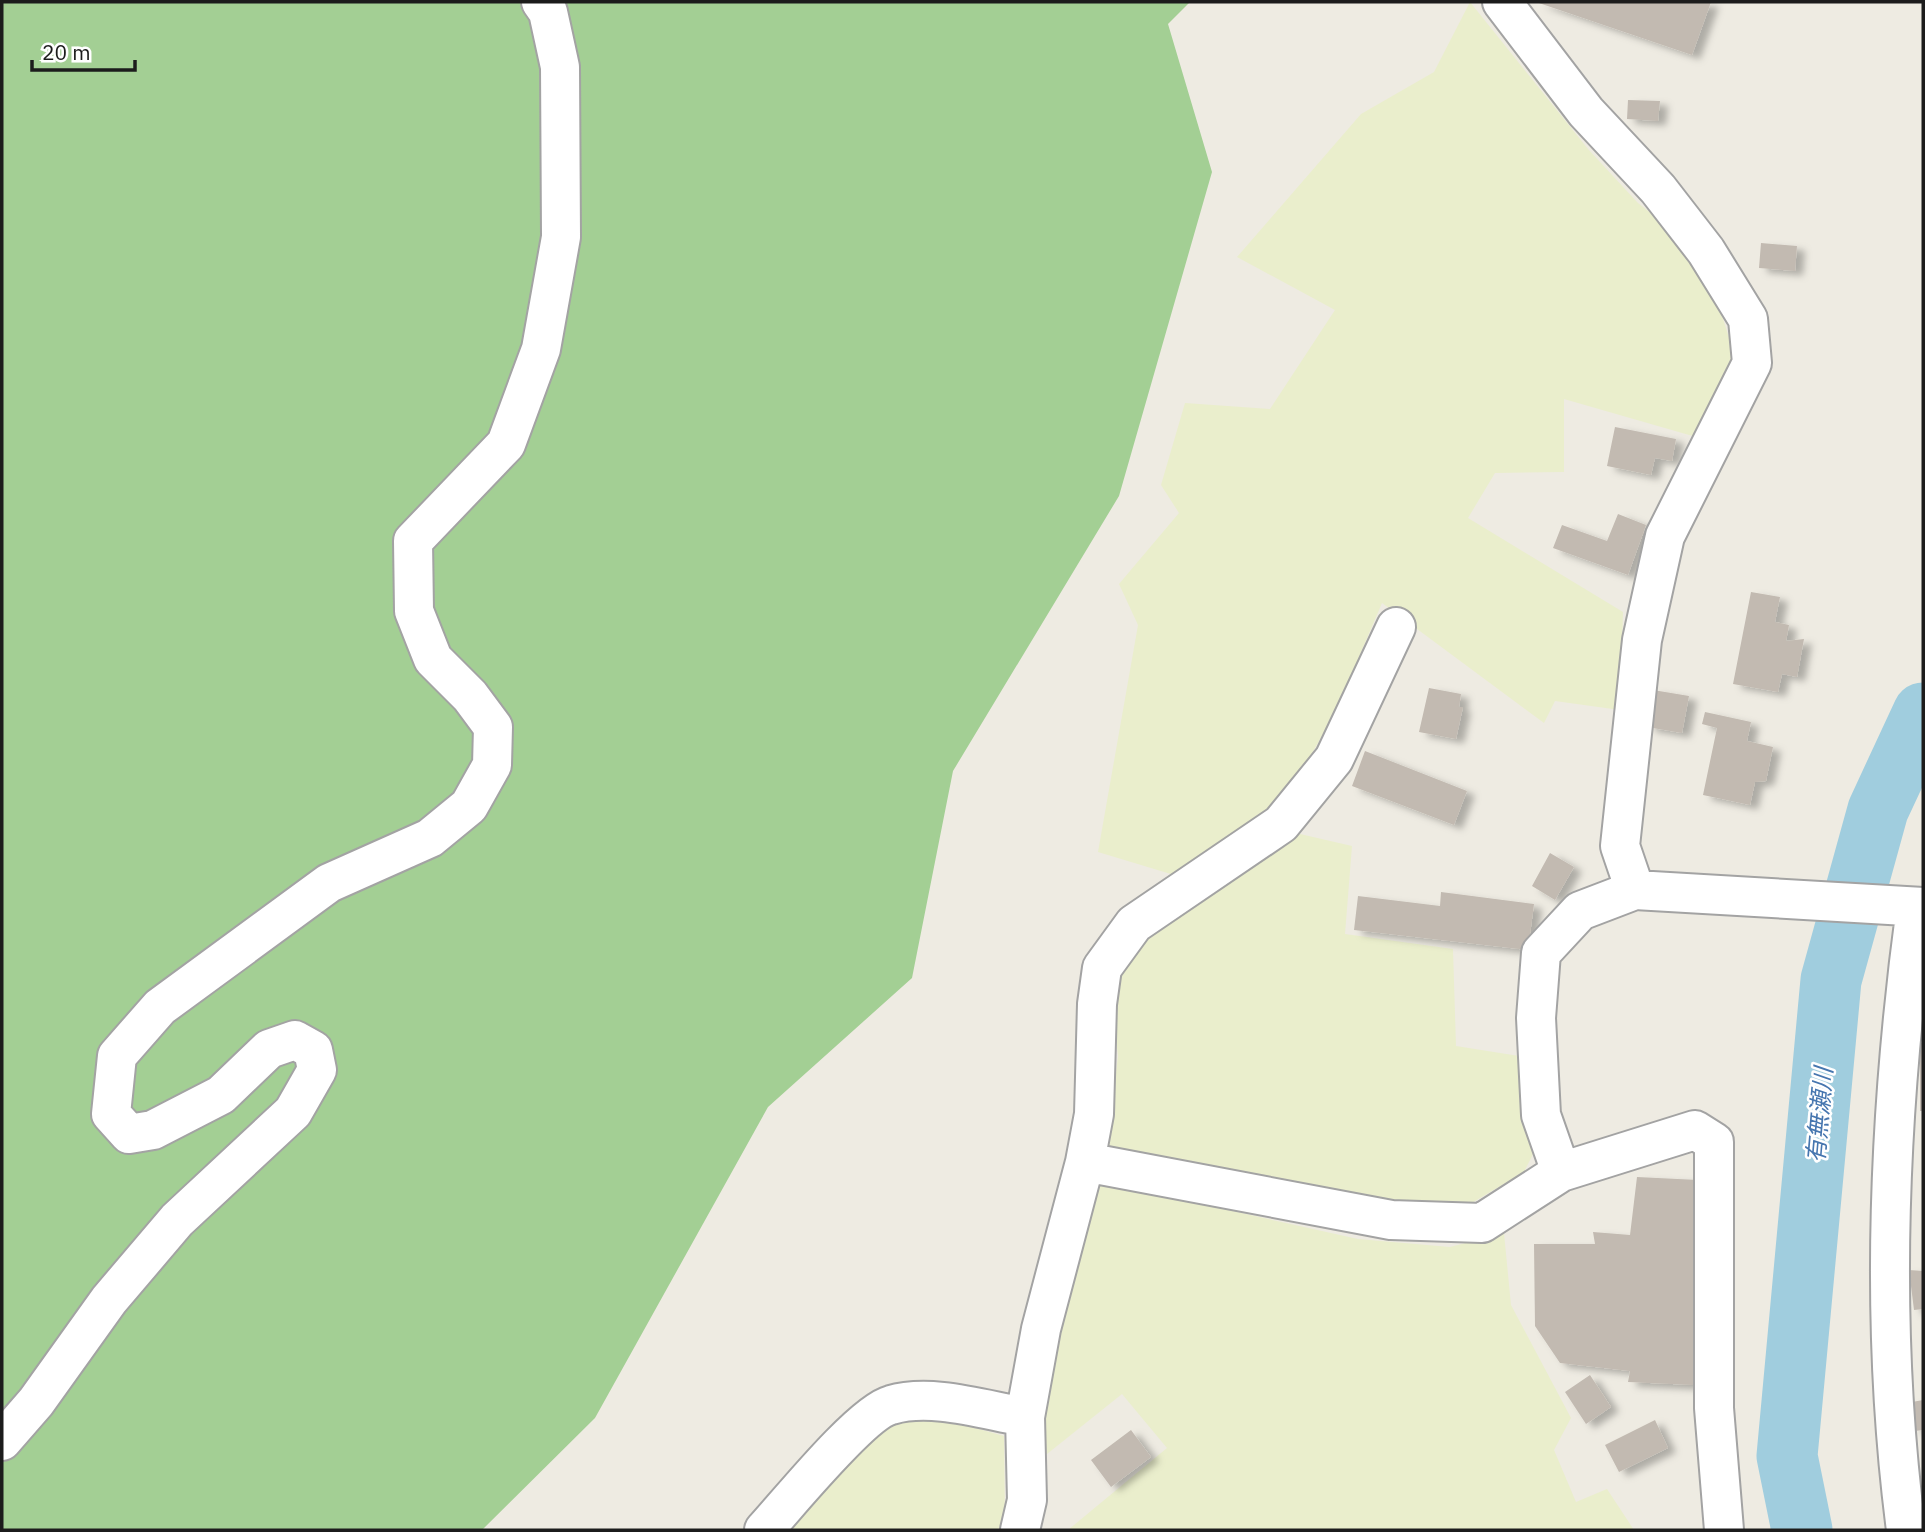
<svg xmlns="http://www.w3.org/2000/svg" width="1925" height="1532" viewBox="0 0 1925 1532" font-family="'IBM Plex Sans','Noto Sans JP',sans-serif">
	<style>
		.farmland { fill: #eaeecc }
		.forest { fill: #a3cf94 }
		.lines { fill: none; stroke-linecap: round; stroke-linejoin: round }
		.river { stroke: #a0cdde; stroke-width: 61 }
		.building { fill: #c2bab1; filter: url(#shadow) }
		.minor-casing { stroke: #a3a3a3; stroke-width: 42 }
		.minor { stroke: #fff; stroke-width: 38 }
		.labels { text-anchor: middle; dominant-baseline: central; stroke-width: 5; stroke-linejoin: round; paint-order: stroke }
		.water-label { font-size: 24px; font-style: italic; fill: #4676af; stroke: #fff }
	</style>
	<defs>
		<filter id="shadow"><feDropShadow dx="8" dy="4.5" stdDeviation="3.5" flood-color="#0004"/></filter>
	</defs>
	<rect width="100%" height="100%" fill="#eeebe2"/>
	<path class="farmland" d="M1470,2L1588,149L1638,203L1675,232L1717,300L1734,353L1727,395L1703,439L1564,399V472L1495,473L1468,518L1623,612L1620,710L1555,701L1544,723L1382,603L1336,711L1297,780L1251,828L1184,878L1098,852L1138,625L1119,584L1179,513L1161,485L1185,403L1270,409L1335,310L1237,257L1361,114L1434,72Z
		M1300,834L1352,846L1345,934L1453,949L1456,1046L1519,1056L1537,1146L1524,1172L1470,1204L1329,1198L1107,1148L1118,1056L1111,995L1124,961L1153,927L1197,906Z
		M1093,1180L1358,1239L1450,1247L1504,1233L1511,1305L1571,1418L1554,1450L1576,1502L1607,1489L1634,1530H1068L1167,1448L1122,1394L1042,1458L1046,1383Z
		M928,1415L1004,1436L1005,1521L1001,1530H783L865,1443L892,1426Z"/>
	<path class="forest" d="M2,2H1190L1168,24L1212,172L1119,496L953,771L912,978L768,1107L595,1418L482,1530H2Z"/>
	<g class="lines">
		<path class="river" d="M1802,1530L1787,1456L1831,980L1878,810L1923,713"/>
	</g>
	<path class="building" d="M1536,2H1711L1692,55Z
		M1628,100L1660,101L1658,121L1627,119Z
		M1761,243L1797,246L1795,271L1759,268Z
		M1615,427L1676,439L1672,461L1655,458L1651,475L1607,466Z
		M1618,514L1646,525L1628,575L1553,548L1562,525L1607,541Z
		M1751,592L1780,597L1775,622L1789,625L1786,641L1804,639L1797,677L1782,674L1778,692L1733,684Z
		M1429,688L1461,694L1459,707H1463L1456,739L1419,732Z
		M1653,690L1689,696L1682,733L1647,727Z
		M1705,712L1751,722L1747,741L1773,747L1766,781L1755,782L1750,805L1703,795L1717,728L1702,724Z
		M1365,751L1467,791L1454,825L1352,786Z
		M1550,853L1574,867L1555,900L1532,886Z
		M1441,892L1534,904L1528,950L1354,930L1358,896L1440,906Z
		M1920,1043H1923V1111H1920Z
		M1637,1177L1698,1180L1694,1385L1628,1382L1630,1371L1560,1363L1535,1326L1534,1244H1595L1593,1232L1630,1235Z
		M1909,1270L1923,1271V1309L1914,1310Z
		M1590,1375L1611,1407L1586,1424L1565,1392Z
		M1923,1400V1430L1915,1431L1912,1402Z
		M1655,1420L1668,1448L1619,1472L1605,1445Z
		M1131,1430L1151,1457L1111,1487L1091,1460Z"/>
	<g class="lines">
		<g class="minor-casing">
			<path id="minor" d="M1502,2L1586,112L1658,189L1706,251L1748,319L1752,363L1665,536L1642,640L1620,846L1635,890L1923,907
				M1085,1162L1391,1220L1482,1223L1561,1172L1541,1115L1536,1018L1541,953L1580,911L1635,890
				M1561,1172L1695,1130L1714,1142V1408L1724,1530
				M2,1441L36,1402L109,1300L177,1220L293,1112L317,1070L313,1050L295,1040L269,1049L221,1095L153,1130L129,1134L111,1114L117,1056L160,1007L329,883L430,838L469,806L492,765L493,727L470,696L433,659L414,611L413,541L506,444L541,349L561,237L560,67L548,12L541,2
				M764,1530C788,1504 861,1413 891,1405C932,1393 984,1410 1025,1417
				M1020,1530L1027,1500L1025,1417L1041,1329L1085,1162L1094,1114L1097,1004L1102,968L1134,924L1281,824L1334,759L1396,627
				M1906,1530C1879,1323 1888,1114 1916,907"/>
		</g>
		<use href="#minor" class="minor"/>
	</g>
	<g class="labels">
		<g class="water-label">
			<text transform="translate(1819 1115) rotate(-85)">有無瀬川</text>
		</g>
	</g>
	<rect width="1925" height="1532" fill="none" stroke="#1c1c1c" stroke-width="7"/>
	<path d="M32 60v10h103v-10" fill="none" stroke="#1c1c1c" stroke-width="3.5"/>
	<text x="42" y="60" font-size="21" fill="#1c1c1c" stroke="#ffffff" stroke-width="5" paint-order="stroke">20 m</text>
</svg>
